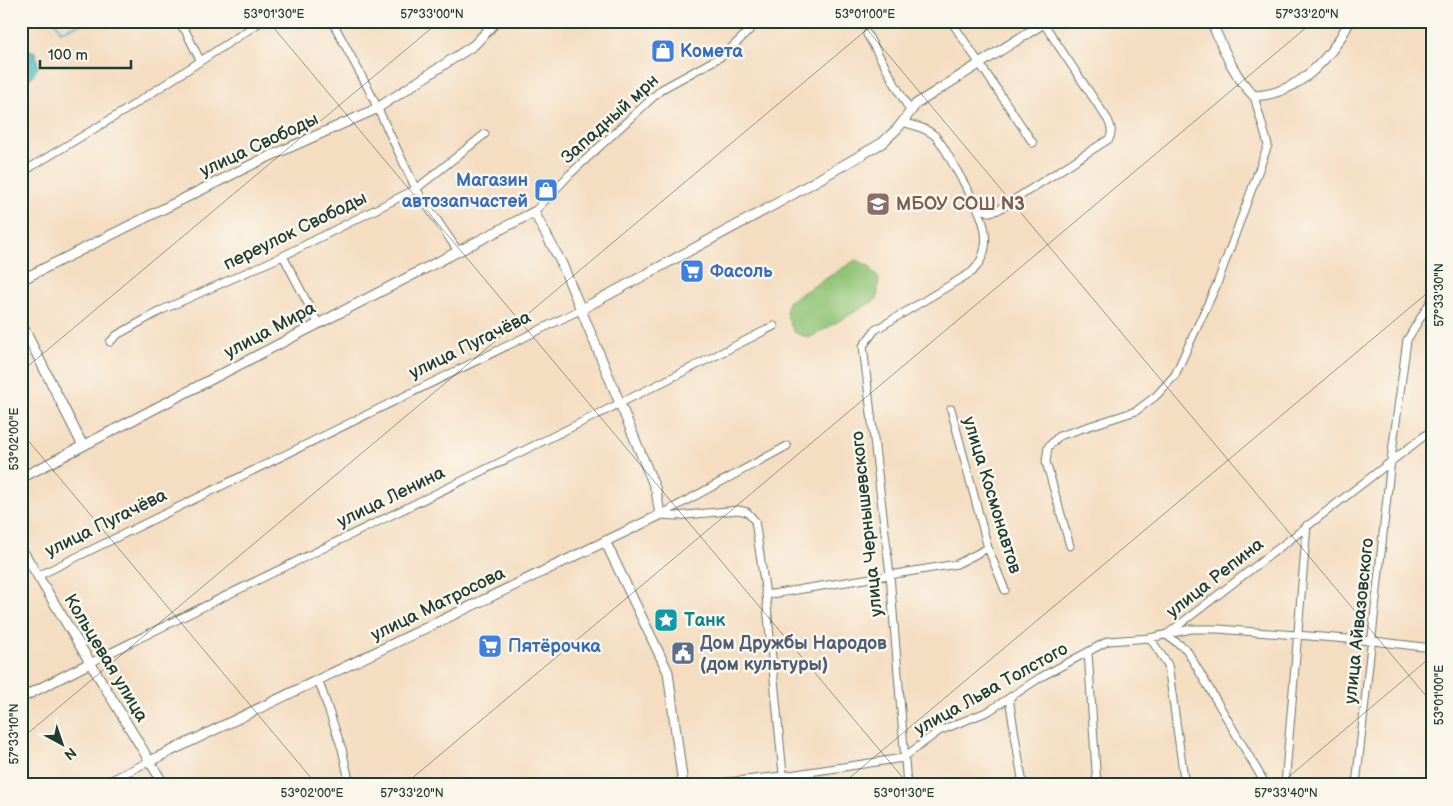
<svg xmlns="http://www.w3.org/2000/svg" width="1453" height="806" viewBox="0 0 1453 806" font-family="'Balsamiq Sans',sans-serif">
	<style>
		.green { fill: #8fc476; stroke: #578055 }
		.water { fill: #4bb9c4; stroke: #357b7c }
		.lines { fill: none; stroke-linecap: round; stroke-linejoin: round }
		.stream { stroke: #4bb9c4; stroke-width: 2 }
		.minor-casing { stroke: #6a7565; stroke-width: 9 }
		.tertiary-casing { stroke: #6a7565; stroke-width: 11 }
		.minor { stroke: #fff; stroke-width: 7 }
		.tertiary { stroke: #fff; stroke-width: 9 }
		.ticks { fill: none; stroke: #1f3d34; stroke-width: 1; stroke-opacity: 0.45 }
		.labels { text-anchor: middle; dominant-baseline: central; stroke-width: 5; stroke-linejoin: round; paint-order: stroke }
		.shop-label { font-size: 18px; font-weight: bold; fill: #366cbe; stroke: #fbf7ec; text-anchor: start }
		.street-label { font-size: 18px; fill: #1f3d34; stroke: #fbf7ec }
		.education-label { font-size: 18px; font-weight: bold; fill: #785e54; stroke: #fbf7ec; text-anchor: start }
		.culture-label { font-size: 18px; font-weight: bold; fill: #0d838f; stroke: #fbf7ec; text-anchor: start }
		.service-label { font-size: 18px; font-weight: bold; fill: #4e5e75; stroke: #fbf7ec; text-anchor: start }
		.neatline { fill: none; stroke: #1f3d34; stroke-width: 2 }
		.ticks-label { font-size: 12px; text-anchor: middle; fill: #1f3d34 }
	</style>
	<rect width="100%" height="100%" fill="#fbf7ec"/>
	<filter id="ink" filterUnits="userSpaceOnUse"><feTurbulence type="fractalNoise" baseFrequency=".02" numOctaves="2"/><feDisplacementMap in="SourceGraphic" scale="10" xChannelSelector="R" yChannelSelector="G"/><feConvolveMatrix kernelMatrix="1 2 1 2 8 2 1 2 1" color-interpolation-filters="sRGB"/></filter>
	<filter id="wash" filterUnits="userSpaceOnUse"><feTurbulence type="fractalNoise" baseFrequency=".0096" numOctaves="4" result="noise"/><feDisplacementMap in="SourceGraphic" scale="20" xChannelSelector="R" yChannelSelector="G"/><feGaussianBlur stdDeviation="1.12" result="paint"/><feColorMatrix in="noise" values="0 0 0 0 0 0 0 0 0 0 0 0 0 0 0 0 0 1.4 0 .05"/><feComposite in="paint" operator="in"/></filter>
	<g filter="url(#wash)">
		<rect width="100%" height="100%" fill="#f4ddc1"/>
		<path class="green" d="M856,260L869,266L879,279L877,299L809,338L794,332L786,313L788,302Z"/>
		<path class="water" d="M21,47L36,52L38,68L31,78L21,82Z"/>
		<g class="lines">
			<path class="stream" d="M55,21L61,31L89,21
				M21,27L22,30L35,21"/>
		</g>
	</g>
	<g filter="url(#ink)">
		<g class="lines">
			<g class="minor-casing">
				<path id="minor" d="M176,21L185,30L200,60
					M332,21L368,88L416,189L458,251
					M951,21L1033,143
					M867,34L910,111
					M902,122C913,125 926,128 934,135C944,144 950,160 957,171C974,202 1003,240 972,272L875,330L863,346L890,575L907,785
					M21,173L124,111L262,21
					M976,206L989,212L998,210L1109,139C1113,132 1111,127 1108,120L1042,21
					M534,212L570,174L662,89L724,55L759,21
					M283,256L318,323
					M110,342L117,335L162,310L283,256L416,189L485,134
					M951,409L988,548L1005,590
					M660,515L676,516L738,510L747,512L755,521L766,595L784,785
					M660,515L787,446
					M1070,546L1046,462L1048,447L1059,436L1136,411L1156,396L1175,375L1217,284L1268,145L1254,96
					M38,576L582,309
					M766,595L957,564L988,548
					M1150,638L1168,665L1185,785
					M1088,652L1097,785
					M90,663C317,549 548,442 774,326
					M318,679L342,749L350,785
					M1009,698L1023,785
					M101,785L150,761
					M699,785L783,776L903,758L939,731L989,711L1041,677L1108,641L1150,638L1191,629H1218L1373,641L1432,648
					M1266,785L1186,649L1166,635L1432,430
					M1285,785L1307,525
					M1356,785L1391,460L1407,340L1432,299"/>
			</g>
			<g class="tertiary-casing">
				<path id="tertiary" d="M1211,21C1223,48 1233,75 1254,96C1299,94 1331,58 1350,21
					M21,280L257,162L376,109L474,45L497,21
					M582,309L774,205L882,143L898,128L916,104L1047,21
					M21,323L83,446
					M21,478L534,212L562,264L656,490L660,515L150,761
					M605,541L668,672L683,785
					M21,548L164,785
					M21,698L90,663"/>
			</g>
			<use href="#minor" class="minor"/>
			<use href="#tertiary" class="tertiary"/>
		</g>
	</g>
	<path class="ticks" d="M268,21L909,785M860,21L1432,703M21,372L440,21M21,432L317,785M21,739L877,21M404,785L1314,21M841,785L1432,289M1279,785L1432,656"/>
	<defs>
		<g id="shop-square" transform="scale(1.25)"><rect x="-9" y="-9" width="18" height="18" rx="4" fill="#3f7fe0" stroke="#fbf7ec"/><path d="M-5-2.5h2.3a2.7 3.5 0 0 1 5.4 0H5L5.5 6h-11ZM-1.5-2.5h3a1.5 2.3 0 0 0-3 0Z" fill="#fff"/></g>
		<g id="school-square" transform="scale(1.25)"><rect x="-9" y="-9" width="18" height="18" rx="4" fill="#8d6e63" stroke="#fbf7ec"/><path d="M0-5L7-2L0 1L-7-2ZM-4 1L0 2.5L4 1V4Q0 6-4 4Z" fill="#fff"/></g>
		<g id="supermarket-square" transform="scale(1.25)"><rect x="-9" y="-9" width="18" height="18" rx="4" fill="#3f7fe0" stroke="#fbf7ec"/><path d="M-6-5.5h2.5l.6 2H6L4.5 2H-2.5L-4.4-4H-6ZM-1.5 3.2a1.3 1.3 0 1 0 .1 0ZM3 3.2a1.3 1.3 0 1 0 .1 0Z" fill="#fff"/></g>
		<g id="sight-square" transform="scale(1.25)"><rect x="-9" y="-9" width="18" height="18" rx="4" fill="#0f9aa8" stroke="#fbf7ec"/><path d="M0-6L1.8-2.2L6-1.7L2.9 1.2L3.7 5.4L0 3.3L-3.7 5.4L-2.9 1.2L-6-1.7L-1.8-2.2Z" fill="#fff"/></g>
		<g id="civic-square" transform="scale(1.25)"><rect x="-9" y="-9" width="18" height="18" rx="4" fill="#5c6f8a" stroke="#fbf7ec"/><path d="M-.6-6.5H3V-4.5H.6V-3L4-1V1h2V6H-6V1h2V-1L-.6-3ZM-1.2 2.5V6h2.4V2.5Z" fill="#fff"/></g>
	</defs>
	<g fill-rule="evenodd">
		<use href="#shop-square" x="663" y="51"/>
		<use href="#shop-square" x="546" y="190"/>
		<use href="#school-square" x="878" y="204"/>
		<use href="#supermarket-square" x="692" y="271"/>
		<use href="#sight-square" x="666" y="620"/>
		<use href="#supermarket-square" x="490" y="646"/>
		<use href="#civic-square" x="683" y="653"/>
	</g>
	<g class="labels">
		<g class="shop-label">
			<text x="680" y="51">Комета</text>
			<text x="528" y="180" text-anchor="end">Магазин<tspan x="528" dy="21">автозапчастей</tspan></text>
			<text x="710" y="271">Фасоль</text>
			<text x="508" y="646">Пятёрочка</text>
		</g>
		<g class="street-label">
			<text transform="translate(610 119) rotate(-42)">Западный мрн</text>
			<text transform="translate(259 145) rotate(-25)">улица Свободы</text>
			<text transform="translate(295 231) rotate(-26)">переулок Свободы</text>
			<text transform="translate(270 330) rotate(-28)">улица Мира</text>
			<text transform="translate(470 345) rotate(-26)">улица Пугачёва</text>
			<text transform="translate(992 495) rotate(73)">улица Космонавтов</text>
			<text transform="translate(391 497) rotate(-26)">улица Ленина</text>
			<text transform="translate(106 523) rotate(-26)">улица Пугачёва</text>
			<text transform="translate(867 524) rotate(-96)">улица Чернышевского</text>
			<text transform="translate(1215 578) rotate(-38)">улица Репина</text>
			<text transform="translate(438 604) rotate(-26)">улица Матросова</text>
			<text transform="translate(1359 621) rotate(-84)">улица Айвазовского</text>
			<text transform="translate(106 658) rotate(59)">Кольцевая улица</text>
			<text transform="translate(991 689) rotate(-29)">улица Льва Толстого</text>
		</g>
		<g class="education-label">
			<text x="896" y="204">МБОУ СОШ N3</text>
		</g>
		<g class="culture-label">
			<text x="684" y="620">Танк</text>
		</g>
		<g class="service-label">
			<text x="700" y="643">Дом Дружбы Народов<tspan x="700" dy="21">(дом культуры)</tspan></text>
		</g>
	</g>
	<rect width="1453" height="806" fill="none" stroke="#fbf7ec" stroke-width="55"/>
	<g transform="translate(62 744) rotate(140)" stroke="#fbf7ec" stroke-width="4" paint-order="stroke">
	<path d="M0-4L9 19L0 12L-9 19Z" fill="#1f3d34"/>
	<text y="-8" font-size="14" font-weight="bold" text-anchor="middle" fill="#1f3d34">N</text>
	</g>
	<path d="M40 60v8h91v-8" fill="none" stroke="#1f3d34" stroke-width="2.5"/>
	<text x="48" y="60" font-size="15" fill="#1f3d34" stroke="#fbf7ec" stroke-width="4" paint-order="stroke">100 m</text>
	<rect x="28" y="28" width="1398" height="750" class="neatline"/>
	<g class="ticks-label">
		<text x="274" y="18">53°01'30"E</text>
		<text x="432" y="18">57°33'00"N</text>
		<text x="865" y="18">53°01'00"E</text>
		<text x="1307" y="18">57°33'20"N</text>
		<text transform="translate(1439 295) rotate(-90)" y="4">57°33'30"N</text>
		<text transform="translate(14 439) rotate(-90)" y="4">53°02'00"E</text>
		<text transform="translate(1439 695) rotate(-90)" y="4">53°01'00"E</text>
		<text transform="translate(14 734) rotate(-90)" y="4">57°33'10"N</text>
		<text x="312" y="797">53°02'00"E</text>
		<text x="412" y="797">57°33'20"N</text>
		<text x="904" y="797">53°01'30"E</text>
		<text x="1286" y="797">57°33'40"N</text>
	</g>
</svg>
